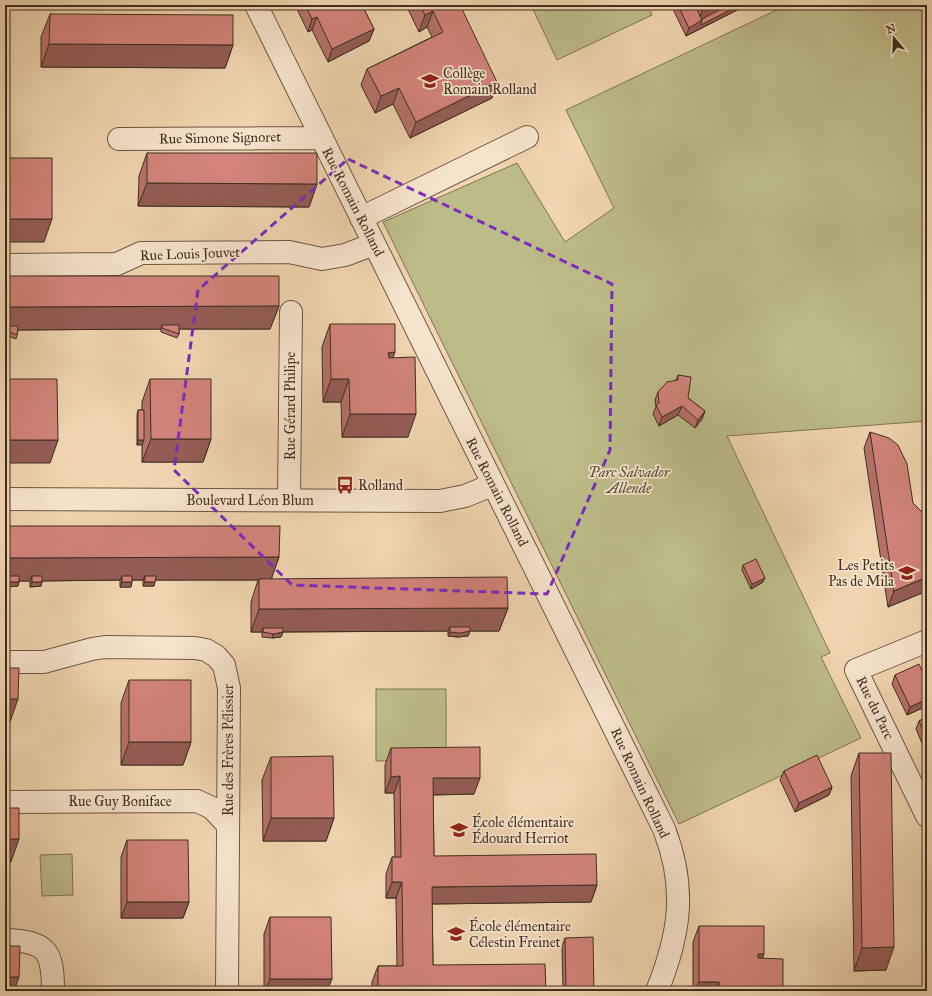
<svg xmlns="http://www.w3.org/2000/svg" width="932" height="996" viewBox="0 0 932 996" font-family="'IM FELL Great Primer',serif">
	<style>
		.green { fill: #bdbc89; stroke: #7e7555 }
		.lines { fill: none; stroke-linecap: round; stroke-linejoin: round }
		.minor-casing { stroke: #6c5845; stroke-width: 24 }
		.minor { stroke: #f5e4cc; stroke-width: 22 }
		.wall { fill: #b5726a; stroke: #402e21 }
		.shaded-wall { fill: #945c56; stroke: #402e21 }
		.building { fill: #d3847b; stroke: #402e21 }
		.marked { fill: none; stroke: #7b2cbf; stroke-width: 3; stroke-dasharray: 8 5; stroke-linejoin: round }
		.labels { text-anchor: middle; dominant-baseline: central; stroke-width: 3.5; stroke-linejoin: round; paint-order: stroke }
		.poi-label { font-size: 14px; fill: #402e21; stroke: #f5e4cc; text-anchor: start }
		.street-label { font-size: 14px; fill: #402e21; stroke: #f5e4cc }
		.park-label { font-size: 14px; font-style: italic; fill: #594a36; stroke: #f5e4cc }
	</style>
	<rect width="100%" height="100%" fill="#f0d5b0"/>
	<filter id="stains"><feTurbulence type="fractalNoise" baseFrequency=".005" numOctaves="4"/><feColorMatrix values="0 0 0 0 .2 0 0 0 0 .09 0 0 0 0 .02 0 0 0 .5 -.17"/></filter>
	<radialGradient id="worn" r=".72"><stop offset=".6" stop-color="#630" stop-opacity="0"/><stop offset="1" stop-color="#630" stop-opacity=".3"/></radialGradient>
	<path class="green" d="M531,5H648L652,15L557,60Z
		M787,5H927V421L727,436L830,653L821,657L861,738L679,824L383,222L517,163L565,242L614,208L566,110Z
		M376,689H446V761H376Z
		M72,854L73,895L42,896L40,855Z"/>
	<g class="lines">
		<g class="minor-casing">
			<path id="minor" d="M256,5L664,829C687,888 680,934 657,991
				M119,139L321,138
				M361,218L527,137
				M5,265L117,264L141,253L289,252L322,259L345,255L374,244
				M5,499L440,501L465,496L492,485
				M289,500L291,312
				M927,641L856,670L927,816
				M5,662H44L92,649L105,647L195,648L206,650L216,656L224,665L229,688L227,991
				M5,802L197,801L212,808L227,824
				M5,940C47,941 53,951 53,991"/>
		</g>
		<use href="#minor" class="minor"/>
	</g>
	<path class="wall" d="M295,5H362L374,29L369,41L328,62L312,30L308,32Z
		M406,5H460L492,98L410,138L393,104L375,113L361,85L367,69L432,37L427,27L419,32Z
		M671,5H747L686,36Z
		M50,14L233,45L225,68L41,67V37Z
		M147,153L317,184L309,207L138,206L139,176Z
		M5,276L279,306L270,329H179V334L177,338L161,332V329L18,330L17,335L16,339L5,335Z
		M330,324L393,358L408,437H342L341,402H323L322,347Z
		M678,375L688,398L705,411L702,419L695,428L678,415L659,426L653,414L656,407L655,400L658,392L676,380Z
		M150,379L211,439L203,462H142V444L137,445V415L138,410H142V402Z
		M870,432L913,503L921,511L927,513V591L888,607L864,448Z
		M5,526L279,557L271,579L508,608L499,631H470L468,636L458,637L448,636V631L283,632L281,637L272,638L262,637V632H251V602L258,580H155L154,586H143V580H132L131,587H120V580L42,581L41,586L30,587V581H19L18,586L7,587Z
		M743,565L763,582L751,589L742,570Z
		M895,675L927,682V706L907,715L892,684Z
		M129,680L191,742L183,765H121V703Z
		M927,717V755L916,729L919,721Z
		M391,748L474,794L433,795L434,856L597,885L591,902L432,904L433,965L546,991H372V982L378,966H397L396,898H386V874L392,857H395L394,793H385V765Z
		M859,753L886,970L854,971L851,776Z
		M271,757L334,818L326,841H263L262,780Z
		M784,771L832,787L829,795L795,812L780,780Z
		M127,840L189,902L183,918H121V857Z
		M270,917L327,991H264V934Z
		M699,926L764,954L762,958L783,991H693V942Z
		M565,938L594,991H563L562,946Z"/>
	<path class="shaded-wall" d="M710,5H747L686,36L689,28L699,20L703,8Z
		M433,11L427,27L419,32L425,15Z
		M317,17L312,30L308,32L312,19Z
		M374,29L369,41L328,62L332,49Z
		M49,44L233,45L225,68L41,67Z
		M497,82L492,98L410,138L416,122Z
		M399,88L393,104L375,113L381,96Z
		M147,183L317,184L309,207L138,206Z
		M5,219H52L44,242H5Z
		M279,306L270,329H166L162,325L161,329L5,330V307Z
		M395,352L387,375L388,353Z
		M331,379H349L341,402H323Z
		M682,406L678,415L659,426L662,417Z
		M705,411L702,419L695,428L698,420Z
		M350,414H416L408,437H342Z
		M151,439H211L203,462H142Z
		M5,440H58L50,463H5Z
		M138,440H144L142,445H137Z
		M279,557L271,580L259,579L258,580H145V576L143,580H122V576L120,580L32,581V576L30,581H8V576L7,581H5V558Z
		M927,577V591L888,607L894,591Z
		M765,578L763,582L751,589L752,584Z
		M8,582H19L18,586L7,587Z
		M32,582H42L41,586L30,587Z
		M122,582H132L131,587H120Z
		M145,582H155L154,586H143Z
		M508,608L499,631H450V627L448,631L263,632V628L262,632H251L259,609Z
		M470,631L468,636L458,637L448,636L450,632Z
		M283,632L281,637L272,638L273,634Z
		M5,699H18L10,722H5Z
		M927,699V706L907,715L910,707Z
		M129,742H191L183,765H121Z
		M400,776L394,793H385L391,777Z
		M433,778H480L474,794L427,795Z
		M832,787L829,795L795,812L799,803Z
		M271,818H334L326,841H263Z
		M5,839H19L11,862H5Z
		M392,882H402L396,898H386Z
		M597,885L591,902L426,904L432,887Z
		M127,902H189L183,918H121Z
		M894,947L886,970L854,971L862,948Z
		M758,954H764L758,970Z
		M5,977H19L14,991H5Z
		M270,979H332L327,991H265Z
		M699,982H719L716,991H695Z"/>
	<path class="building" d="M305,5H362L374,29L332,49L317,17L312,19Z
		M420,5H460L497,82L416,122L399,88L381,96L367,69L443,32L433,11L425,15Z
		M678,5H695L702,20L689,28Z
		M702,5H710L703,8Z
		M729,5H740L701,25L702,20V19Z
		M50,14L233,15V45L49,44Z
		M147,153H317V184L147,183Z
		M5,158H52V219H5Z
		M5,276H279V306L5,307Z
		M330,324H395V352L388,353L389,358L415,357L416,414H350L349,379H331Z
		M162,325H179V334L162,328Z
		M5,326H18L17,335L5,330Z
		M678,375L691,377L688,398L705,411L698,420L682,406L662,417L656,405L659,403L658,392L667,382L678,380Z
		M5,379H57L58,440H5Z
		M150,379H211V439H151Z
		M138,410H144V440H138Z
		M870,432L889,438L898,445L907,464L913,503L921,511L927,513V577L894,591Z
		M5,526H280L279,557L5,558Z
		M756,559L765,578L752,584L743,565Z
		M8,576H19V582H8Z
		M32,576H42V582H32Z
		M122,576H132V582H122Z
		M145,576H156L155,582H145Z
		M507,577L508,608L259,609V579Z
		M450,627H470V631L460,633L450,632Z
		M263,628H283V632L273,634L263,632Z
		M919,664L927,682V699L910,707L895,675Z
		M5,668H19L18,699H5Z
		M129,680H191V742H129Z
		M927,717V739L919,721Z
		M480,747V778H433L434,856L596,854L597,885L432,887L433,965L545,964L546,991H378V966H403L402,882H392V857H401L400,776L391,777V748Z
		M859,753H891L894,947L862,948Z
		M817,755L832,787L799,803L784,771Z
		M333,756L334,818H271V757Z
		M5,808H19V839H5Z
		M127,840H188L189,902H127Z
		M270,917H331L332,979H270Z
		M699,926H764V954H758V958L783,959V991H719V982H699Z
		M593,937L594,991H566L565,938Z
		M5,946H20L19,977H5Z"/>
	<path class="marked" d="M348,159L612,284L610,450L547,594L292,585L174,470L198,290Z"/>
	<defs>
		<g id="school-bare" transform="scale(1.38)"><path d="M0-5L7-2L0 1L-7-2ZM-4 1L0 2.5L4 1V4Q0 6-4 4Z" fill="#8f2418" stroke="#f5e4cc" stroke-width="2.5" paint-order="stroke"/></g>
		<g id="bus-bare" transform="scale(1.38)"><path d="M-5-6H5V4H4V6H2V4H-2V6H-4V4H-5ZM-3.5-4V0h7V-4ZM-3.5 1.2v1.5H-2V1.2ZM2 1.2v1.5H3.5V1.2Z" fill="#8f2418" stroke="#f5e4cc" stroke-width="2.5" paint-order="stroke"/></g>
	</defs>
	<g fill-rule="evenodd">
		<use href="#school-bare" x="430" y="81"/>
		<use href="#bus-bare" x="345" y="485"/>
		<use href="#school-bare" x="907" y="573"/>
		<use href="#school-bare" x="459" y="830"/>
		<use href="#school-bare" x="456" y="934"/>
	</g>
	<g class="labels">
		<g class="poi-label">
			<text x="443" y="73">Collège<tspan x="443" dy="16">Romain Rolland</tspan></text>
			<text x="358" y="485">Rolland</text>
			<text x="894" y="565" text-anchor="end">Les Petits<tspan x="894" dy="16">Pas de Mila</tspan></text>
			<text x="472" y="822">École élémentaire<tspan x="472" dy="16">Édouard Herriot</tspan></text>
			<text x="469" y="926">École élémentaire<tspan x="469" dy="16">Célestin Freinet</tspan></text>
		</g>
		<g class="street-label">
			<text transform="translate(220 138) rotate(-1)">Rue Simone Signoret</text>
			<text transform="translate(353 202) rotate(63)">Rue Romain Rolland</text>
			<text transform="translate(190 254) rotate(-2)">Rue Louis Jouvet</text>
			<text transform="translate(290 406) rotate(-90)">Rue Gérard Philipe</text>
			<text transform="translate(497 492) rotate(63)">Rue Romain Rolland</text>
			<text x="250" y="500">Boulevard Léon Blum</text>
			<text transform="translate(875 708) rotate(64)">Rue du Parc</text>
			<text transform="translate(228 750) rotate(-90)">Rue des Frères Pélissier</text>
			<text transform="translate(640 783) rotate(65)">Rue Romain Rolland</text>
			<text x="120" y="801">Rue Guy Boniface</text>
		</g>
		<g class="park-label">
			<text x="629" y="472">Parc Salvador<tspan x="629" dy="16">Allende</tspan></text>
		</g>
	</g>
	<rect width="932" height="996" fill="none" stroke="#f0d5b0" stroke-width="20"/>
	<rect x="6" y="6" width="920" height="984" fill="none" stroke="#402e21" stroke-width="2"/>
	<rect x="10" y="10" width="912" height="976" fill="none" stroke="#402e21"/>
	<g transform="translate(894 38) rotate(341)" stroke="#f5e4cc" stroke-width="3" paint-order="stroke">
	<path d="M0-3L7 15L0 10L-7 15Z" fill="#402e21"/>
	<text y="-6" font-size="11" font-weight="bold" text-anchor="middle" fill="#402e21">N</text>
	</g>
	<rect width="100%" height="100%" filter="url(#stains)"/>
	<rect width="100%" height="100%" fill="url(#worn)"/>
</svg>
